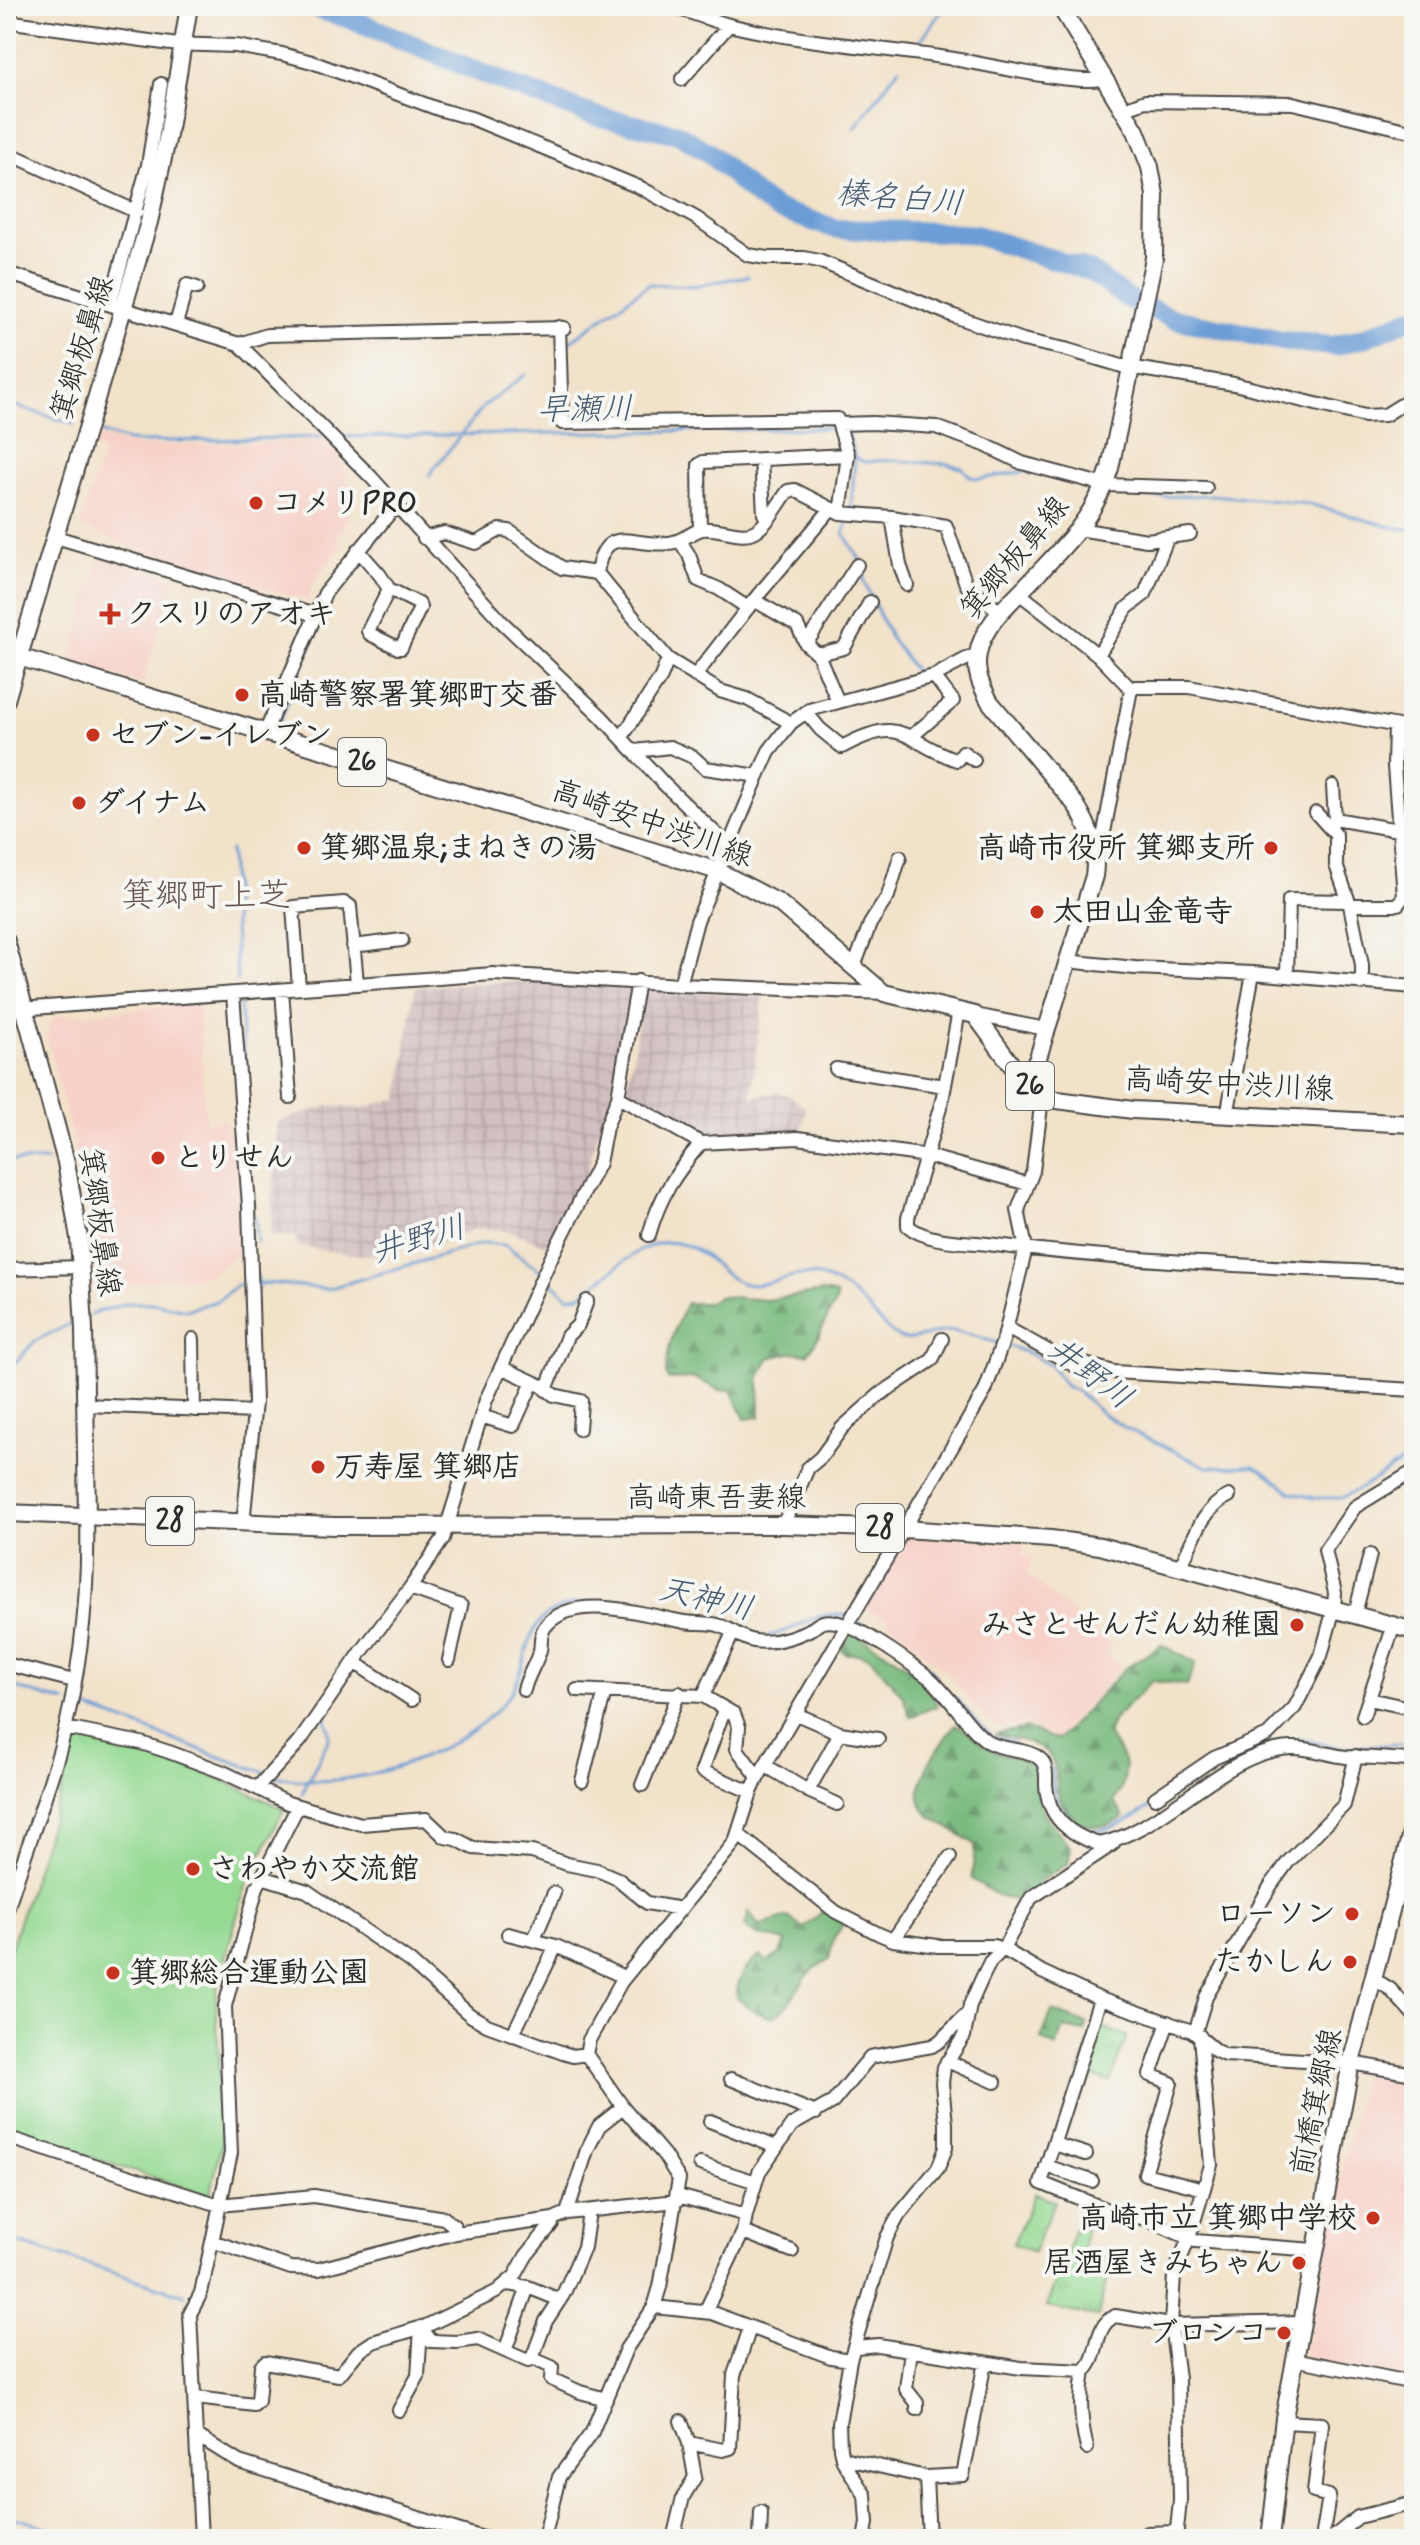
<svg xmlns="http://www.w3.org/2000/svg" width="1420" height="2545" viewBox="0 0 1420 2545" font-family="Mynerve,'Klee One',sans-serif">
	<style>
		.built { fill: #f7d1c8 }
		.industrial { fill: url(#industrial-grid) }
		.grass { fill: url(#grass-tufts); stroke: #60825f; stroke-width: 2 }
		.forest { fill: url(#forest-firs); stroke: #527254; stroke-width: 2 }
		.garden { fill: #95da93; stroke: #60825f; stroke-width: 2 }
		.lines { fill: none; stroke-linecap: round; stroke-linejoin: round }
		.stream { stroke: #6c9dd6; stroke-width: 3 }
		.river { stroke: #6c9dd6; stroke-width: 20 }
		.minor-casing { stroke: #494643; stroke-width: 16 }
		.major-casing { stroke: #494643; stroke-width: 20 }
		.minor { stroke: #fff; stroke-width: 12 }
		.major { stroke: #fff; stroke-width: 16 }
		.poi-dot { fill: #c8321e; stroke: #f6f6f2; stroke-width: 3 }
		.labels { text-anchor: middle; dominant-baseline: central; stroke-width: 8; stroke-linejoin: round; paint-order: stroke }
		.shield { fill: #f6f6f2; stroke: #686867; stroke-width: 2 }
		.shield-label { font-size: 28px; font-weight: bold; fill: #2b2b2b }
		.street-label { font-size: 30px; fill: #2b2b2b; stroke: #f6f6f2 }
		.poi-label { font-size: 30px; font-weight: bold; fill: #2b2b2b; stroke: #f6f6f2; text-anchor: start }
		.water-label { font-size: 32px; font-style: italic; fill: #45596f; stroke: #f6f6f2 }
		.quarter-label { font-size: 34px; fill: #695851; stroke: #f6f6f2 }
	</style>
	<defs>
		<pattern id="industrial-grid" width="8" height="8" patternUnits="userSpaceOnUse" patternTransform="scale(2)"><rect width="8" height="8" fill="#d2bfc0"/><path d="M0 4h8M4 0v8" fill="none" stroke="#b4a4a5"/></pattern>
		<pattern id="grass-tufts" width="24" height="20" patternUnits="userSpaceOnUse" patternTransform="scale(2)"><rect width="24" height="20" fill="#95da93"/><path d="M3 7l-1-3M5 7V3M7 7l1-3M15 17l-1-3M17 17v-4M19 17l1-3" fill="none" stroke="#81bb7f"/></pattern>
		<pattern id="forest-firs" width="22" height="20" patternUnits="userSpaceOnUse" patternTransform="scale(2)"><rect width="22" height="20" fill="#78ba7d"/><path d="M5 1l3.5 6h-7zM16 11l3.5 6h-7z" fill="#639767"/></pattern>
	</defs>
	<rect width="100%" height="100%" fill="#f6f6f2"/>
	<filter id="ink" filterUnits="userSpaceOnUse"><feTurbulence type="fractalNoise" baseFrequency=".0125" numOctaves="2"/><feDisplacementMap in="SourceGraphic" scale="16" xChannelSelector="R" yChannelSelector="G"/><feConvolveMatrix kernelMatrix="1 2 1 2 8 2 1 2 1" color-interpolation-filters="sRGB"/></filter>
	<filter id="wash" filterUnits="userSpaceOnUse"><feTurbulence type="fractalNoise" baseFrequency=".006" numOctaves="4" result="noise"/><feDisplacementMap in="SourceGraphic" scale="32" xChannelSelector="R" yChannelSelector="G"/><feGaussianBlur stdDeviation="1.8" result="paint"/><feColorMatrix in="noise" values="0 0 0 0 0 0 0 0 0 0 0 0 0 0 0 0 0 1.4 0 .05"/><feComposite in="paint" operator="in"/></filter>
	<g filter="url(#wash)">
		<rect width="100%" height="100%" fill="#f2e2c9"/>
		<path class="built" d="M100,436L140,446L326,441L336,452L346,472L347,521L336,540L343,544L316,579L309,592V601L156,557L80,526L103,451L94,447Z
			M101,556L175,578L143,684L69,662Z
			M198,1004L206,1123L227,1119V1131L238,1129L248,1248L205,1276L138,1283L94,1299L88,1221L73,1140L46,1034L54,1017Z
			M909,1536L1025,1543L1022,1556H1032L1028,1575L1111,1646L1106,1653L1121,1667L1056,1738L1024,1723L1019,1726L1001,1727L986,1720L951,1676L886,1619L863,1608L901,1541Z
			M1364,2069L1414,2079V2380L1304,2357Z"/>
		<path class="industrial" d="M530,981L632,987L626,1033L610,1098L591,1153L588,1175L551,1247L513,1232L492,1229H475L444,1241L376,1255H355L297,1246L296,1236H271L277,1122L328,1106L362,1108L399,1098L415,987Z
			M642,987L763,997L751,1097L779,1092L793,1098L806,1108L801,1134L697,1137L624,1095L633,1059Z"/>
		<path class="grass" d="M1096,2025L1127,2036L1110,2082L1080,2072Z
			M1035,2193L1055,2201L1033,2252L1013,2244Z
			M1082,2210L1090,2213L1081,2255L1111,2259L1098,2317L1046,2307Z"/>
		<path class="forest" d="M823,1292L836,1295L837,1300C825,1318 821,1338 807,1354L793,1352L769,1358L759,1379L760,1417L745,1419L731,1390H720L694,1378L669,1379L666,1374C667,1348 674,1326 687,1303H708L721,1296L766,1300Z
			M853,1633C885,1653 924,1668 937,1706L910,1717L903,1696L871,1658L859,1654H846L841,1650L849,1635Z
			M1162,1645L1196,1663L1187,1685L1152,1681L1113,1720L1107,1735C1128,1761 1132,1771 1114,1802L1124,1817C1099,1834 1068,1827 1059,1795C1055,1781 1059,1766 1048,1754C1036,1741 1011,1739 995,1734L1025,1728L1058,1740L1124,1669Z
			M955,1725C969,1729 978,1744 992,1750C1007,1757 1021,1756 1034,1766L1043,1813L1071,1848L1068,1864L1042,1880L1022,1901L1000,1897L972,1879L975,1845C962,1834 938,1823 928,1814C903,1792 941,1743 955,1725Z
			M831,1904L848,1917L834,1938L829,1959C822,1964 813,1968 808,1975C783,2007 780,2037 737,1998C735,1983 747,1963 761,1956L767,1962L780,1954L785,1941C766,1934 764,1942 745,1927L749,1912L759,1926L788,1917L804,1928Z
			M1052,2011L1087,2024L1085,2032L1064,2028L1056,2047L1041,2039Z"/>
		<path class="garden" d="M77,1741C97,1744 118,1746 139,1751C189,1763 238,1787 284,1809L246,1886L218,1982L216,1998L222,2143L210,2196L6,2130V1963Z"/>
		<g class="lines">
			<path class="stream" d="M921,40L945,6
				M854,129L899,68
				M565,345L649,284L693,286L748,276
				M6,403L74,424
				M102,433L128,441L141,442L321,437
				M848,433L855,457L851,511
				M340,437L830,428
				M855,457L864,462L887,460L948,464L962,468L971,477L979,479L1028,471
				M429,475L484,406L525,375
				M1108,491L1153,497L1212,495L1309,504L1391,527L1414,530
				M849,518L844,534L862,563L864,582L890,637L917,674
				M370,548L396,515
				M277,727L329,604L358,563
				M230,850L237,981
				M240,1006L247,1102
				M6,1161H47
				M255,1217L257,1242
				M258,1277V1289
				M547,1278L568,1297L580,1295C623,1267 658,1214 711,1261C723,1272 734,1284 751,1285C762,1285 771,1282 781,1279C808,1271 820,1274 844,1288C863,1298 889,1337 903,1339C918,1341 935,1330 951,1331C966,1332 983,1339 998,1343
				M254,1284L269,1283L327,1289L484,1243L505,1245L542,1272
				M91,1314L128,1303H154L186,1310L217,1301L237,1285H246
				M1005,1345L1028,1353L1051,1366L1066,1386L1078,1392L1104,1415L1124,1427L1207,1467L1253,1466L1263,1470L1291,1492L1314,1498H1341L1363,1487L1414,1454
				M6,1373L35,1341L76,1321
				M257,1443L260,1411
				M856,1620L930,1669L937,1678
				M728,1623L758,1635
				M769,1636C797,1631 819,1607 849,1617
				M6,1685L65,1702
				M955,1698L991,1737L1014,1743
				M73,1704C138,1723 200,1753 265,1772
				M1051,1768C1054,1778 1052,1789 1056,1799C1079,1855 1123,1824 1158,1802
				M276,1776C345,1796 472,1753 512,1691C528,1667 524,1626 552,1612C593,1590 647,1607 690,1617
				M302,1794L329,1738V1730L325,1716
				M1168,1796L1217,1766L1275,1742L1300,1739L1342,1748L1414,1743
				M6,2239L185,2295
				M195,2295L213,2208
				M203,2457L206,2533
				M6,2515L85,2539"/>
			<path class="river" d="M308,6L356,21L513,86L595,116L678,134L708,152L754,194L776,209L837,229L944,232L976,235L1090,271L1125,297L1174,319L1282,341L1334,346L1366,337L1414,317"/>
		</g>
	</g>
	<g filter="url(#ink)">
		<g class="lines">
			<g class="minor-casing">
				<path id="minor" d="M671,6C690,12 710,20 729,25C803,43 880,47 954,59C984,64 1083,87 1106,78
					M6,21L171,44L236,46L282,54L312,62L438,109L471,118L641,188L696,218L748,255L767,258H804L819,261L954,316L1023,340L1065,349L1122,366L1234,384L1365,416L1385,415L1414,397
					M682,79L729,25
					M1124,109L1145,101L1293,103L1414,132
					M6,152L137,212
					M6,273L239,344L371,477L502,622L601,716L665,785L728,845
					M110,304L148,165L161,84
					M176,324L187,285L197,288
					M559,327L562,423L837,419L848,455L840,513
					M239,344L267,335L564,328
					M839,424L873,423L936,427L985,445L1022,463L1105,485L1206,488
					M761,459L764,514L767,519
					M892,517L900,565L907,585
					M700,529L699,465L703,462L848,455
					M1078,529L1147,540L1190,534
					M56,537L315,615
					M424,538L444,533L476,543L500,530L509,531L562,568L597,573L668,659L720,691L747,699L791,723
					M680,541L689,555L698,580L719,589L748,608
					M358,550L380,575L389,589L419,604L420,608L401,648H398L370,634L368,631L389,589
					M597,573C605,521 634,548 669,543C682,542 691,532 702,529C718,526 743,540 757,530C769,522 779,503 788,491L795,490L840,513L892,517L946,526L966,584L1000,612
					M1019,593L1098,655L1131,689
					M754,600L797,625L806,644
					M818,654L844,648L870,602
					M1098,655L1127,608L1145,594L1167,539
					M695,676L754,600L830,510
					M838,702L818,654L806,644L857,565
					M806,712L820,729L842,747C905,713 902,741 957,760L963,752L974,760
					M265,733L325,593L397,504
					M622,737L661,677L668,659
					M911,737L953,701L934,676
					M635,751L670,747L693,757L705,768L758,776
					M1316,813L1336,835V865L1350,905L1362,965V984
					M1335,819L1398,830
					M1331,826L1335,819L1333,786
					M1095,849L1102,843L1131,689L1135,687H1189L1414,729
					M1350,905H1394L1398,904L1404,896L1394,766L1395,727
					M353,946L402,940
					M1066,961L1135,968L1253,973L1414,987
					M854,967L870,924L888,896L900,857
					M1287,976L1289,900L1347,901
					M680,985L697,921L758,776L769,751L783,733L791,723L809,710L934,676L968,658H977
					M299,988L293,907L344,903L350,906L357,983
					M282,990L290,1097
					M233,994L249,1206L255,1402L243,1524
					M6,1010L493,974L680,985L884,993
					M959,1011L942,1101L908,1218V1226C929,1244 969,1241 996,1245C1134,1262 1275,1267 1414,1274
					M975,1015L1046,1029
					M836,1069L945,1086
					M618,1097L701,1143
					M1227,1116L1253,973
					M649,1235C660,1196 675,1174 701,1143L798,1138L927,1156L1028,1184
					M6,1269L82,1267
					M1007,1328L1075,1366L1081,1363L1114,1372L1414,1390
					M193,1339L194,1410
					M501,1367L542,1386L554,1395L581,1401L579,1429
					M546,1390L567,1336L578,1325L587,1301
					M86,1405L254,1412
					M481,1416L513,1426L533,1382
					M783,1525L808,1468L821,1457L842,1428L879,1395L932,1360L942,1339
					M1181,1566C1192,1542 1203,1507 1229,1496
					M410,1588L461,1606L449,1660
					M1355,1614L1370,1555
					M354,1662L412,1700
					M6,1664L74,1681
					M524,1690C527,1676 536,1664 540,1650C542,1643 539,1635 545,1627C573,1590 648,1616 685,1622C697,1624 709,1622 721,1626C732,1630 742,1639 754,1641C774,1644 795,1637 813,1628C816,1626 819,1623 823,1622C846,1615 909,1662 928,1677C947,1691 971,1733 990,1743C1005,1751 1031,1748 1042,1761C1047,1767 1046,1778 1046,1785C1048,1818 1069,1834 1098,1844C1163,1833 1222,1751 1291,1748C1309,1747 1328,1755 1346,1757C1369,1758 1391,1758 1414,1761
					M577,1690L703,1696L734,1714L739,1727L737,1749L758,1777
					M703,1696L733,1633
					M1369,1699L1414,1709
					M724,1710L702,1771L751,1792
					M796,1714L840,1733L878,1739
					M1363,1716L1394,1625
					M65,1728L141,1743L169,1752L223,1772L288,1803L361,1824L426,1819L445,1837L456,1839L473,1848L532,1852L567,1864L597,1870L618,1879L647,1903L681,1909
					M766,1766L808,1791L837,1804
					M582,1781L605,1691
					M642,1785L679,1693
					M257,1788L300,1741L362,1651L410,1588L443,1539L486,1400L552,1256L599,1163L606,1127L618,1097L638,981
					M808,1791L840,1733
					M1155,1798L1214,1758L1268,1735L1295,1707L1321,1656L1334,1608L1335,1593L1325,1550L1355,1507L1414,1471
					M739,1835L836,1912L879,1934L893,1940L938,1946H993L1003,1949L1042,1972L1100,1999L1192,2031L1216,2051L1225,2055L1351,2063L1414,2074
					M262,1877L307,1891L409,1961L470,2015L487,2025L563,2053L573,2056L586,2054
					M1398,1889L1414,1893
					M6,1913C23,1858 44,1804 60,1749C80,1675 89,1594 87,1517
					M508,1934L556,1946L624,1977
					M534,1939L554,1893
					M893,1940L950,1857
					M1374,1979L1390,1989L1414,2015
					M1100,1999L1041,2183L1108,2210L1146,2219L1195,2241L1315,2250
					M1168,2022L1150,2075L1171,2083L1145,2174L1204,2189
					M1195,2033L1206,1997L1271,1885L1288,1862L1344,1805L1356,1756
					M513,2034L556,1946
					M947,2061L995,2082
					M731,2079L816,2113
					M710,2121L776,2147
					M6,2137L219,2205L314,2196L444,2218L454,2226L456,2233
					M1054,2144L1086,2154
					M700,2164L756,2182
					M1046,2166L1092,2181
					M567,2213L676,2201L682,2197L746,2215
					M743,2232L792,2251
					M212,2241L291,2268L319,2269L456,2233L553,2219L567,2213L587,2150L599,2126L623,2107
					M507,2284L528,2287L560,2300
					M528,2287L505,2351L528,2361L533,2356L546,2321L563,2295L584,2247L589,2212
					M654,2307L712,2313L831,2357L850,2360
					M705,2312L743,2232L746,2215L759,2172L792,2125L833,2102L870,2057L932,2046L940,2041L968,2013
					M421,2327L431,2341L457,2342L478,2339L505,2351
					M856,2347L878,2345L1021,2368L1084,2371C1101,2357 1092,2327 1115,2316L1171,2325L1301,2322
					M911,2350L906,2389L917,2403V2409
					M531,2358L552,2367L551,2379L580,2392L606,2399
					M1294,2359L1414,2383
					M1084,2371C1079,2398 1080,2421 1087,2448
					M196,2398L254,2405L258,2401L261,2366L265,2362L339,2375L358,2352L373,2342L426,2326L496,2292L515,2276L526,2256L552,2224L553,2219
					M399,2410L418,2376L421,2327
					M1283,2422L1322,2424L1314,2492L1329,2496L1322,2539
					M196,2435L239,2462L486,2539
					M689,2443L723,2450L730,2448L734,2375L750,2328
					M843,2458L926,2477L929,2539
					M926,2477L963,2475L985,2362
					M201,2539L190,2314L201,2293L231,2153L225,2006L257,1887L298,1806
					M544,2539L559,2477L592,2432L626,2349L654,2307L660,2287L679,2179L664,2155L623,2107L586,2054L589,2040L621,1982L735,1842L751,1792L758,1777L985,1391L1004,1338L1026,1248L1018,1210L1033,1171L1042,1098
					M673,2539L683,2497L695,2477L689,2443L681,2421
					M760,2539L761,2512
					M864,2539L867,2523L865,2495L843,2461L840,2449L839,2423L850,2360L887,2237L899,2215L938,2168L946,2148V2124L942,2083L944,2067L964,2036L970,2005L983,1976L990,1962L1003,1949L1031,1898L1113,1844
					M1141,2539L1147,2533L1177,2532
					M1176,2539L1180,2501L1178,2378L1171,2325L1174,2275L1189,2238L1211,2165L1200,2036
					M1331,2539L1358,2517L1414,2503"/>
			</g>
			<g class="major-casing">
				<path id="major" d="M6,653L718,871L779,903L884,993L975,1015L1022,1079L1042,1098L1133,1110L1414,1124
					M6,700L149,222L168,135L189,6
					M6,941L66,1162L79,1238L84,1329L87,1517
					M1022,1079L1037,1061L1094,876C1098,849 1090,828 1076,805L990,702C982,687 974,672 978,654C982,628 1005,607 1023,589C1060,550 1094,521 1110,468L1154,258L1155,195L1150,167L1136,131L1060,6
					M6,1513L334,1526L783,1525L904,1529L1051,1539L1100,1546L1414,1631
					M1270,2539L1284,2418L1351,2063L1414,1822"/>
			</g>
			<use href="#minor" class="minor"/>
			<use href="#major" class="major"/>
		</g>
	</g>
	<g class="poi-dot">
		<circle cx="256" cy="503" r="8"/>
		<path d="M106 602h8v8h8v8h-8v8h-8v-8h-8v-8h8z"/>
		<circle cx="242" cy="695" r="8"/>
		<circle cx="93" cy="735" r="8"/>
		<circle cx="79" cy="803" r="8"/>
		<circle cx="304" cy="848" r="8"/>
		<circle cx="1271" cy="848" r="8"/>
		<circle cx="1037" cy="912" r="8"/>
		<circle cx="158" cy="1158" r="8"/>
		<circle cx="318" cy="1467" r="8"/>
		<circle cx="1297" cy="1625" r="8"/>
		<circle cx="193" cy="1869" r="8"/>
		<circle cx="1352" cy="1914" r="8"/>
		<circle cx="1350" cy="1962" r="8"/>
		<circle cx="113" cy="1973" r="8"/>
		<circle cx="1373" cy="2218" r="8"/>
		<circle cx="1299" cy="2263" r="8"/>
		<circle cx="1284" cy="2333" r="8"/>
	</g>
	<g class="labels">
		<g class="shield">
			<rect x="338" y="738" width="48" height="48" rx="6"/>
			<rect x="1006" y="1062" width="48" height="48" rx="6"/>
			<rect x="146" y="1497" width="48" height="48" rx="6"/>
			<rect x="856" y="1504" width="48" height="48" rx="6"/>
		</g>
		<g class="shield-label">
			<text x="362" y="762">26</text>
			<text x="1030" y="1086">26</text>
			<text x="170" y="1521">28</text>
			<text x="880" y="1528">28</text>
		</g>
		<g class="street-label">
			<text transform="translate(83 348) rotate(-73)">箕郷板鼻線</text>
			<text transform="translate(1015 558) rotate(-50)">箕郷板鼻線</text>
			<text transform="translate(652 824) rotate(19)">高崎安中渋川線</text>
			<text transform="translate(1229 1085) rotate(3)">高崎安中渋川線</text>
			<text transform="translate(99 1222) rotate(82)">箕郷板鼻線</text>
			<text x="716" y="1498">高崎東吾妻線</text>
			<text transform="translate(1317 2102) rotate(-78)">前橋箕郷線</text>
		</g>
		<g class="poi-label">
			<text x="272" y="503">コメリPRO</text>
			<text x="126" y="614">クスリのアオキ</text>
			<text x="258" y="695">高崎警察署箕郷町交番</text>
			<text x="109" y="735">セブン-イレブン</text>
			<text x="95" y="803">ダイナム</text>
			<text x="320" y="848">箕郷温泉;まねきの湯</text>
			<text x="1255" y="848" text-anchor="end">高崎市役所 箕郷支所</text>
			<text x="1053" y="912">太田山金竜寺</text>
			<text x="174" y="1158">とりせん</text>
			<text x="334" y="1467">万寿屋 箕郷店</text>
			<text x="1281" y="1625" text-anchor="end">みさとせんだん幼稚園</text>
			<text x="209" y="1869">さわやか交流館</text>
			<text x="1336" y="1914" text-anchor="end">ローソン</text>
			<text x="1334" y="1962" text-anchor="end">たかしん</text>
			<text x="129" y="1973">箕郷総合運動公園</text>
			<text x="1357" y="2218" text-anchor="end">高崎市立 箕郷中学校</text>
			<text x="1283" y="2263" text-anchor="end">居酒屋きみちゃん</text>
			<text x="1268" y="2333" text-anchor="end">ブロンコ</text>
		</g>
		<g class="water-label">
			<text transform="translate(900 199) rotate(5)">榛名白川</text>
			<text transform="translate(585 410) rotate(-1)">早瀬川</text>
			<text transform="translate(419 1240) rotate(-16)">井野川</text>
			<text transform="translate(1090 1374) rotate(37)">井野川</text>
			<text transform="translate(706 1600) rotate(13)">天神川</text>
		</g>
		<g class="quarter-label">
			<text x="206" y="896">箕郷町上芝</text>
		</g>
	</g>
	<rect width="1420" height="2545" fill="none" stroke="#f6f6f2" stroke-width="32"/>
</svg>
